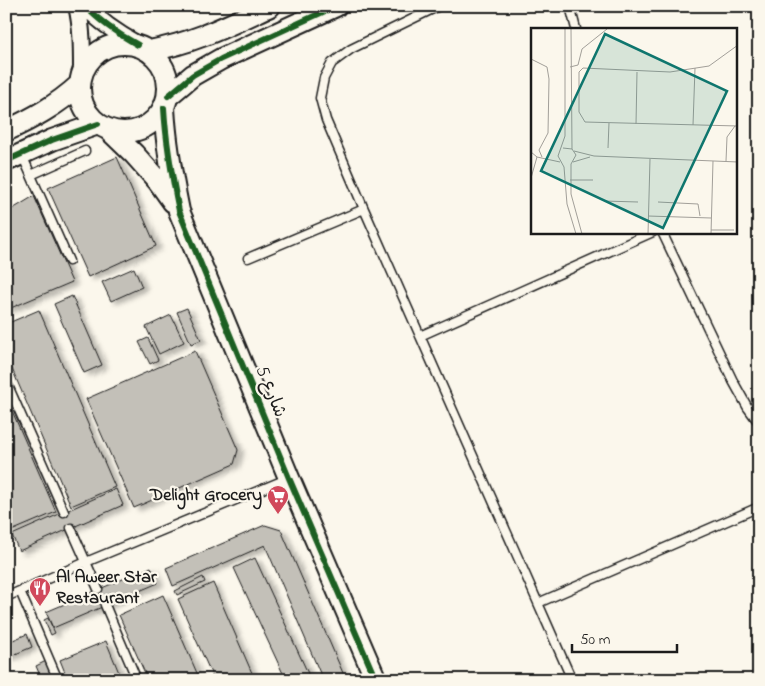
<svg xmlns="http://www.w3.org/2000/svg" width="765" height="686" viewBox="0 0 765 686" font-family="'Indie Flower','Playpen Sans Arabic',sans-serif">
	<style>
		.building { fill: #c3c0b8; stroke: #1c1c1c; filter: url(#shadow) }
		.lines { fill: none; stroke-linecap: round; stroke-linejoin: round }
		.service-casing { stroke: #1c1c1c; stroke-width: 11 }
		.minor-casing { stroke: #1c1c1c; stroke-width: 20 }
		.tertiary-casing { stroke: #1c1c1c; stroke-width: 24 }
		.service { stroke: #fbf7ec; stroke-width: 8 }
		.minor { stroke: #fbf7ec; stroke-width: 16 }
		.tertiary { stroke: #fbf7ec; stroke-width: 20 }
		.cycleway-casing { stroke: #fbf7ec; stroke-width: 9 }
		.cycleway { stroke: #1b5e20; stroke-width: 6 }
		.labels { text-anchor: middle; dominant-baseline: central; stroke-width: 4.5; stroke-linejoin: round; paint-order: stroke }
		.street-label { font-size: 18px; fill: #1c1c1c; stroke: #fbf7ec }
		.poi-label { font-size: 18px; font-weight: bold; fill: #1c1c1c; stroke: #fbf7ec; text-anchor: end }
		.inset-road { fill: none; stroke: #a29f99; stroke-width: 1 }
		.view { fill: #0f766e; fill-opacity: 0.15; stroke: #0f766e; stroke-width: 2.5 }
		.inset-edge { fill: none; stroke: #1c1c1c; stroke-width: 2.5 }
	</style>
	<defs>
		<filter id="shadow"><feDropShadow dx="5.5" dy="3" stdDeviation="2.5" flood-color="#0004"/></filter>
	</defs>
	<rect width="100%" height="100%" fill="#fbf7ec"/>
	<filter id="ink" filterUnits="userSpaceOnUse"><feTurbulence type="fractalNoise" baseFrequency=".02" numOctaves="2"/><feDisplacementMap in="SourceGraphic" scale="10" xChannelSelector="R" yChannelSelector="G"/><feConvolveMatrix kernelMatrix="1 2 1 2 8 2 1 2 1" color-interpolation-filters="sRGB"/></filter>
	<g filter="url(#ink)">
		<path class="building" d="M759,65V74L756,76L752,68Z
			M117,157L156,246L88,277L48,188Z
			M34,196L72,282L6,310V213Z
			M134,268L142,287L111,301L102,282Z
			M72,296L102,365L84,373L54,304Z
			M187,308L201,340L191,344L177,312Z
			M39,310L115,487L71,506L6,355V324Z
			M171,315L184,342L159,354L146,327Z
			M148,338L158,360L150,364L139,342Z
			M195,351L238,450L234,464L134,508L86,399Z
			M6,397L56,512L9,532L6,526Z
			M116,489L123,505L19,551L12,535Z
			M265,525L281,530L346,680H323L265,545L173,586L166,568Z
			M255,558L311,680H286L234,568Z
			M151,567L158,583L53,628L46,612Z
			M203,577L205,582L177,595L175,591Z
			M213,583L255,680H214L178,599Z
			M163,595L200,680H148L119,615Z
			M48,618L55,633L51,635L44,620Z
			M27,634L32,647L6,658V643Z
			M106,641L122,680H68L60,660Z
			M46,661L54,680H42L36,666Z"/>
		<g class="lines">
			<g class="service-casing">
				<path id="service" d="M439,6L351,49L332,63L324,78L320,98L326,120L364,209L572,680
					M570,6L576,29
					M22,155L69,261
					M31,175L85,151
					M662,232L733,381L748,408L759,423
					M248,258L364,209
					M420,336L653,232
					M6,381L64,512
					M71,528L98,589
					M20,591L58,680
					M6,597L86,562L289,478
					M538,603L759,507
					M105,605L137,680"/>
			</g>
			<g class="minor-casing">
				<path id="minor" d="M77,6C82,27 82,48 82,70
					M85,6C100,22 118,34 138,45"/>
			</g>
			<g class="tertiary-casing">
				<path id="tertiary" d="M80 88a44 44 0 1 1 88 0a44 44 0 1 1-88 0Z
					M149,51C194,43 229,25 270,6
					M168,96L193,75L221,59L336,6
					M164,108C166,143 172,177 179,211L289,478L376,680
					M108,129L134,154L158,181L173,202
					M6,131C33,118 56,106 79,85
					M6,161L52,140L98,124"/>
			</g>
			<use href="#service" class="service"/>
			<use href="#minor" class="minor"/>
			<use href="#tertiary" class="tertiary"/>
			<g class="cycleway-casing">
				<path id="cycleway" d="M85,6C100,22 118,34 138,45
					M168,96L193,75L221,59L336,6
					M164,108C166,143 172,177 179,211L289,478L376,680
					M6,161L52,140L98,124"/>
			</g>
			<use href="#cycleway" class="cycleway"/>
		</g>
	</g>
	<defs>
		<g id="supermarket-pin" transform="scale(1.125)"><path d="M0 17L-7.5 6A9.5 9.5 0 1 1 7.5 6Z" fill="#d1495b" stroke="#fbf7ec"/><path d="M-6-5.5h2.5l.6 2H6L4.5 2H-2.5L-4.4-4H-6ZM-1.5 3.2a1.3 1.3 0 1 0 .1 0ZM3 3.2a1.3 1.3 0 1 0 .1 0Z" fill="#fff"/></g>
		<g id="restaurant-pin" transform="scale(1.125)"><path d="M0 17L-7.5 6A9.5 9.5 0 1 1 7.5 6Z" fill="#d1495b" stroke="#fbf7ec"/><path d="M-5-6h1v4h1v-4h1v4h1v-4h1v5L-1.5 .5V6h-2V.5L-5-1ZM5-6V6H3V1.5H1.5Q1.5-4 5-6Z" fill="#fff"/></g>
	</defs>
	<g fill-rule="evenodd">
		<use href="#supermarket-pin" x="278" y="496"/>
		<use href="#restaurant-pin" x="40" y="588"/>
	</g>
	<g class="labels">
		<g class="street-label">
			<text transform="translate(270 392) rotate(68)">شارع 5</text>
		</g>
		<g class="poi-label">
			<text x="262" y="496">Delight Grocery</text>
			<text x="56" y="578" text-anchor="start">Al Aweer Star<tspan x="56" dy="21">Restaurant</tspan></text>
		</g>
	</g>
	<g transform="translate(531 28)">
		<rect width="206" height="206" fill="#fbf7ec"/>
		<path class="inset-road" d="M34,1V108L27,128L33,139L36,176L45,206M40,1L41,121M207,17L178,38L139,44L52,40L48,44V84L54,94L207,98M0,31L16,39L18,51L17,105L8,122L11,129M39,39L47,37L51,21L76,1M105,96L106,44M162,97L164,40M32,120L41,121L45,127L40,136V166L51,206M77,120L78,95M43,123L63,128L207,134M0,124L6,129L29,134M195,133L196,109L204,98M42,134L59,129M0,150L6,129M39,152H62M73,173L107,174M127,174L167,176L169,188M117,188L180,190M180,202H203M117,206L119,131M180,206L182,133"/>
		<path class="view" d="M74,6L196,63L132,200L10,143Z"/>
		<rect width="206" height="206" class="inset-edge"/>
	</g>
	<rect width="765" height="686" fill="none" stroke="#fbf7ec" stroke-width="25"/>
	<rect x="12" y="12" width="740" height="661" fill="none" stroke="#1c1c1c" stroke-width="2" filter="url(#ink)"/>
	<path d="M572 644v8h105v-8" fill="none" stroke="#1c1c1c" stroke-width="2.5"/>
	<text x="580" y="644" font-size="15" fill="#1c1c1c" stroke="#fbf7ec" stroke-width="4" paint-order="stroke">50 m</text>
</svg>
